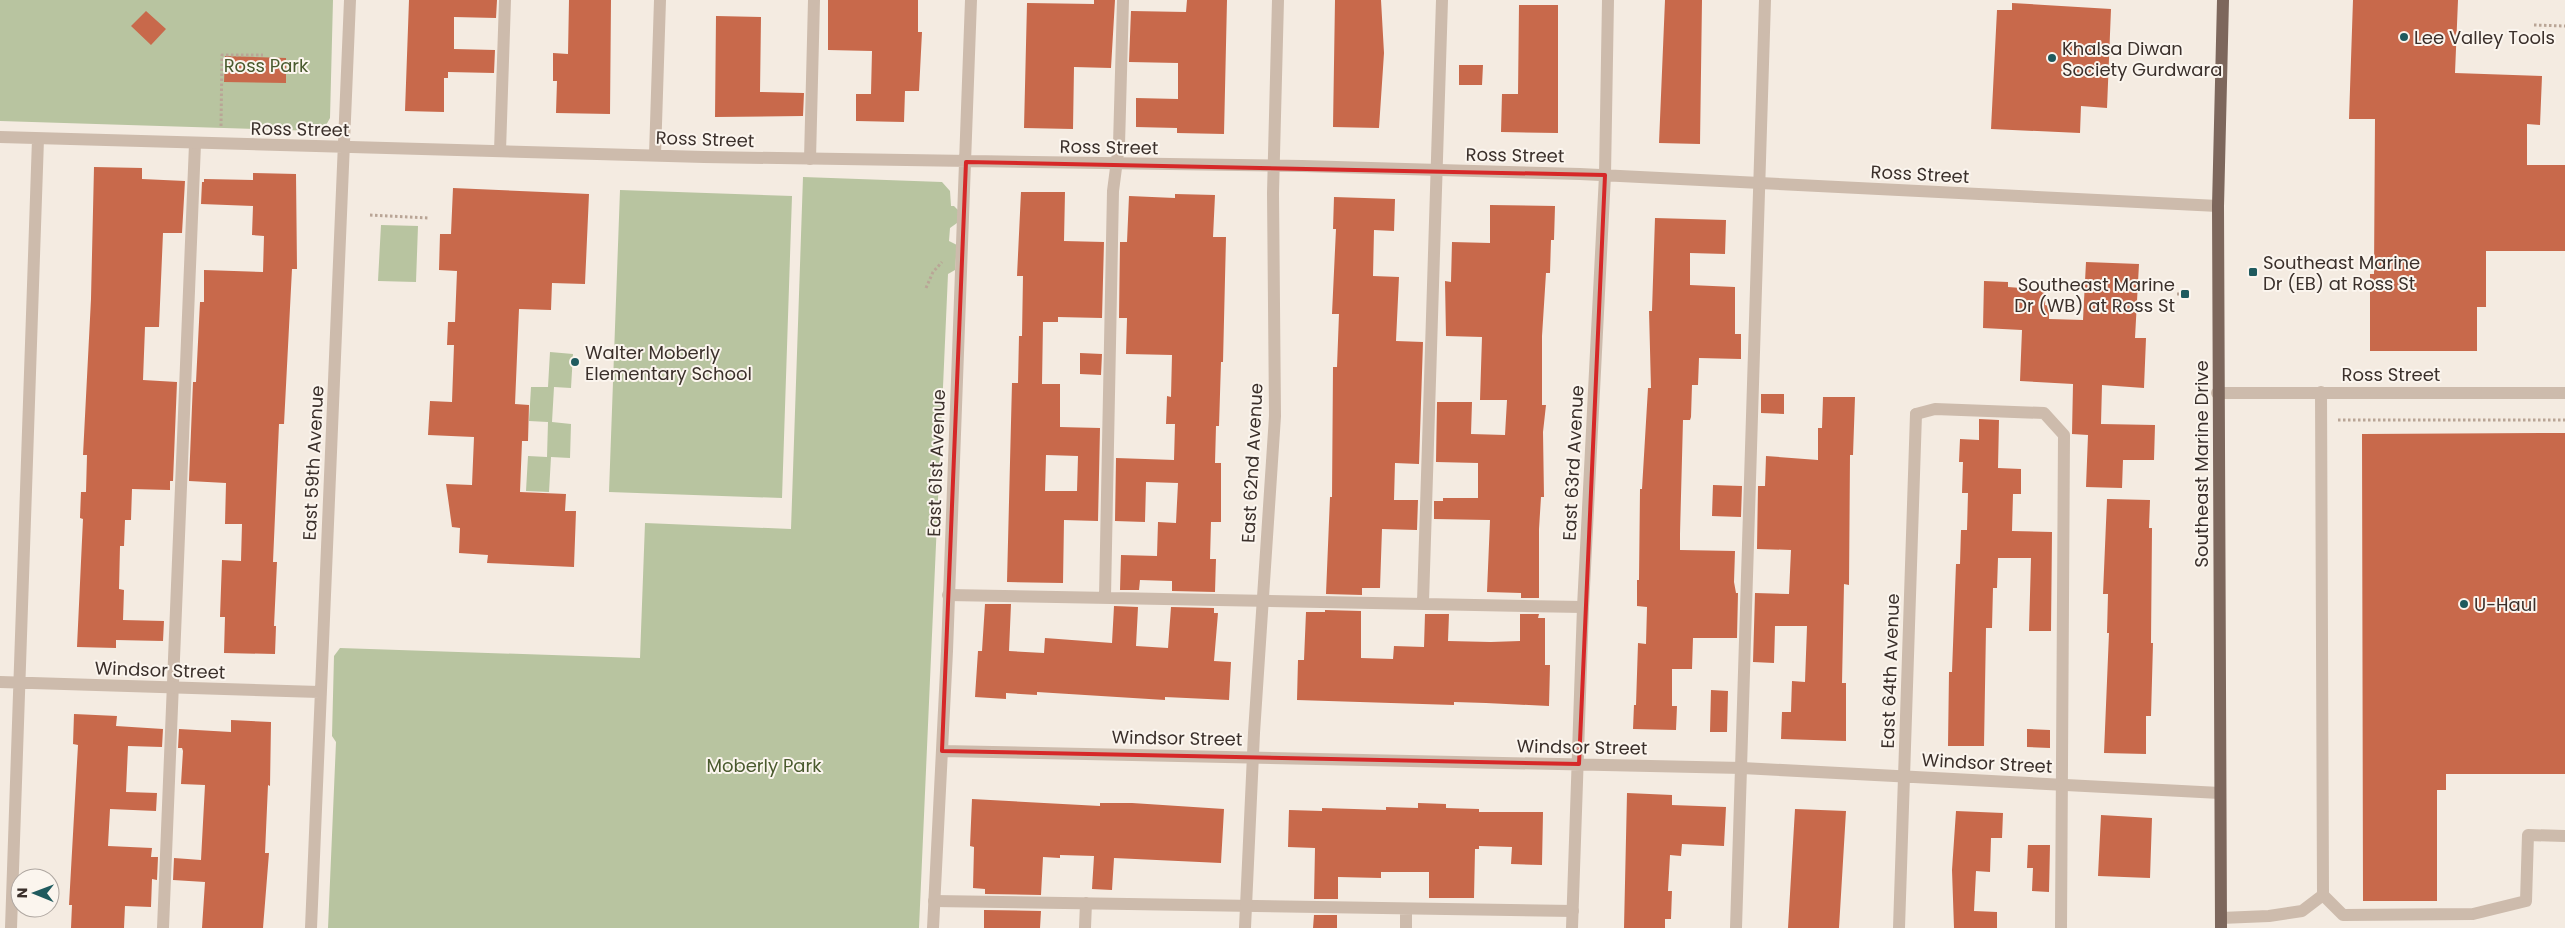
<svg xmlns="http://www.w3.org/2000/svg" width="2565" height="928" viewBox="0 0 2565 928" font-family="Poppins,sans-serif">
	<style>
		.green { fill: #b8c4a0 }
		.building { fill: #c8694b; fill-rule: evenodd }
		.lines { fill: none; stroke-linecap: round; stroke-linejoin: round }
		.path { stroke: #b9a596; stroke-width: 3; stroke-dasharray: 2.5 2.5; stroke-linecap: butt }
		.lane { stroke: #cdbbac; stroke-width: 12 }
		.street { stroke: #cdbbac; stroke-width: 12 }
		.primary { stroke: #7d675c; stroke-width: 12 }
		.marked { fill: none; stroke: #d62828; stroke-width: 4; stroke-linejoin: round }
		.poi-dot { fill: #1f5a5e; stroke: #fbf5ee; stroke-width: 2 }
		.labels { text-anchor: middle; dominant-baseline: central; stroke-width: 4; stroke-linejoin: round; paint-order: stroke }
		.poi-label { font-size: 18px; fill: #3b302b; stroke: #fbf5ee; text-anchor: start }
		.park-label { font-size: 18px; fill: #4a5a2e; stroke: #fbf5ee }
		.street-label { font-size: 18px; fill: #3b302b; stroke: #fbf5ee }
	</style>
	<rect width="100%" height="100%" fill="#f4ebe1"/>
	<path class="green" d="M0,0H333L330,118L325,127L316,131L0,121Z
		M803,177L942,182L950,191L951,206H954L959,211L957,223L950,228L949,241L957,245L955,270L948,274L919,928H328L336,742L332,736L334,656L340,648L640,658L645,523L791,529Z
		M620,190L792,196L782,498L609,492Z
		M381,225L418,226L416,282L378,281Z
		M550,352L573,354L571,388L554,387L552,422L571,424L570,458L551,457L549,492L526,491L528,456L547,457L548,422L529,421L531,387H548Z"/>
	<path class="building" d="M409,0H497L496,18L454,17V49L495,50L494,73L448,72V78H444V112L405,111Z
		M569,0H611L610,114L556,113L557,81H553V53L568,54Z
		M828,0H918V32H922L919,91H905L904,122L856,121V94H871L872,51L828,50Z
		M1094,0H1115L1111,68L1074,67L1073,129L1024,128L1027,3L1094,4Z
		M1187,0H1227L1224,134L1177,133V128L1136,127V98L1178,99V63L1129,62L1131,11L1186,12Z
		M1335,0H1381L1384,53L1379,128L1333,127Z
		M1665,0H1702L1700,144L1659,143Z
		M2353,0H2458L2455,73L2542,76L2540,125L2527,124V165H2565V251H2486V307H2477V351H2370V274H2374L2375,119H2349Z
		M2012,3L2111,9L2107,108L2081,106L2080,133L1991,129L1997,10H2012Z
		M1519,5H1558V133L1501,132L1502,94H1518Z
		M146,11L166,29L151,45L131,26Z
		M716,16L761,17L760,92L804,93L803,116L715,117Z
		M225,56L286,58V83L224,82Z
		M1459,65H1483L1482,85H1459Z
		M94,167L142,168V179L185,181L182,233H163L159,327H145L143,380L177,382L173,481H170V490L132,489L131,520H125L124,546H120L119,589L124,590L123,620L164,621L163,641L116,640V648L77,647L83,519L80,518L81,492H86L87,455H83L91,299Z
		M253,173L296,174L297,269H292L284,424H279L273,562H277L274,626H276L275,654L224,653L225,617H220L222,560L241,561L242,524H225L226,483L189,481L193,382H196L200,302H204V270L263,272L264,236L252,235L253,206L201,204L202,182H204V179L253,180Z
		M453,188L589,194L585,284L552,283L551,310L519,309L515,404L529,405L528,441H522L520,492L566,494L565,511H576L574,567L487,563L488,555L459,553L460,528L452,527L446,484L472,485L474,437L428,435L430,401L452,402L454,345H447L448,322H455L457,271L439,270L440,234H451Z
		M1021,192H1065L1064,241L1104,242L1102,318L1058,317V322H1043L1042,384H1060V427L1100,428L1098,521L1064,520L1063,583L1007,582L1012,383H1018L1019,336H1022L1023,276H1017ZM1046,455L1078,456L1077,491H1045Z
		M1175,194L1215,195L1213,237H1226L1223,362H1221L1219,426H1216L1215,463H1221V522H1211L1210,559H1216L1215,592L1172,591V581L1140,580L1139,590H1120L1121,555L1157,556L1158,522L1176,523L1178,483L1146,482L1145,522L1115,521L1116,458L1174,460L1175,424H1166L1167,396L1171,397L1172,355L1126,354L1127,318H1119L1120,242H1127L1129,196L1175,198Z
		M1334,197L1395,199L1394,231L1374,230L1373,276L1399,277L1396,341L1423,342L1419,464L1395,463L1394,500H1418L1417,530L1382,529L1380,588H1362V595L1326,594L1330,497H1332L1333,367H1337L1339,314H1332L1336,229H1333Z
		M1490,205L1555,206L1554,240H1551L1550,273H1546L1542,336V405H1546L1543,432L1544,497H1541L1539,529V598H1521V593L1487,592L1490,520L1434,519V501H1443V498H1478V463L1436,462L1437,402H1472L1471,434L1505,435L1507,400H1480L1482,337L1446,336L1445,281L1451,282L1452,242L1490,243Z
		M1655,218L1726,220L1725,254L1690,253V285L1735,287V334H1741V359L1699,358L1698,385H1692L1691,417L1690,420H1683L1680,534V550L1735,551L1734,582L1736,593H1738L1737,638H1693L1692,669H1672V706H1677L1676,730L1633,729L1634,705H1636L1638,643L1646,644L1647,607L1637,606V580H1639L1640,489H1642L1648,388H1651L1649,311H1652Z
		M2086,262L2139,264L2135,338H2146L2144,388L2102,385L2101,424L2155,425L2154,460H2123L2122,488L2086,487L2088,435L2072,434L2073,384L2020,381L2022,330L1983,328L1984,281L2008,282V287L2046,290L2045,305L2049,306V319L2083,320Z
		M1080,353L1102,354L1101,375L1080,374Z
		M1761,394H1784V414L1761,413Z
		M1823,397H1855L1853,455H1850L1849,585L1844,584L1842,683H1846V741L1781,739L1782,712H1791L1792,681L1805,682L1807,626H1775L1774,663L1753,662L1755,593L1789,594L1791,550L1757,549L1758,486H1765L1766,456L1818,460V428H1822Z
		M1979,419L1999,420L1998,468L2021,469V494H2013L2012,531L2052,532L2051,631H2029L2031,558H1998L1997,588H1993L1992,628H1986L1984,746H1948L1949,672H1952L1956,564H1960L1961,530H1967L1968,493H1962L1963,462H1959L1960,439L1979,440Z
		M2565,433V774H2446V790H2437V901H2363L2362,434Z
		M1713,485L1742,486L1741,517L1712,516Z
		M2107,499L2150,500L2149,528H2152L2151,643H2153L2151,716H2146V754L2104,753L2109,633H2107L2108,594H2103Z
		M985,604H1011L1009,651L1044,653L1045,638L1112,643L1114,606L1138,607L1136,646L1168,648L1171,607L1214,608V613H1218L1214,661L1231,662L1229,700L1165,697V700L1037,692V695L1006,693V699L975,697L978,651H982Z
		M1325,610L1361,611V658L1393,659L1394,646L1424,647L1425,614H1449L1448,641L1491,642L1520,641V614H1539L1538,618H1545V665H1550L1549,706L1486,703L1454,702V705L1297,700L1298,660H1304L1306,612H1325Z
		M1711,690L1728,691L1727,732H1710Z
		M74,714L117,716L116,726L163,729L162,747L128,746L126,792L157,793L156,811L110,809L108,846L152,848L151,857H158L157,880L152,879L151,907L125,906L124,928H71L72,905H69L78,745L73,744Z
		M231,720L271,722L270,786L268,785L265,853H269L263,928H202L205,882L173,880L174,858L201,860L205,785L181,784L183,751L182,748H178L179,729L231,732Z
		M2027,729L2050,730V748L2027,747Z
		M1627,793L1672,795V805L1726,807L1724,846L1682,844L1681,856L1670,855L1668,891H1672L1671,919H1665V928H1624Z
		M972,799L1100,806V803H1132L1224,809L1221,863L1114,858L1112,890L1092,889L1094,856L1060,855V858L1043,857L1041,895L985,894V889L973,888L974,847L970,846Z
		M1418,803L1446,804V808L1479,809V812H1543L1542,865L1511,864L1512,847L1479,846V849H1475L1474,898H1429V872H1381V878L1338,877V899H1314L1315,848L1288,847L1289,810L1322,811V808L1386,810V807L1418,808Z
		M1795,809L1846,811L1839,928H1788Z
		M1956,811L2003,813L2002,838H1991L1990,872L1976,871L1974,911L1997,912V928H1954L1952,870Z
		M2101,815L2152,818L2150,878L2098,876Z
		M2028,845H2050L2049,892L2032,891L2033,868H2027Z
		M984,910L1041,911L1040,928H984Z
		M1314,915H1337V928H1313Z"/>
	<g class="lines">
		<path class="path" d="M2534,25L2565,26
			M221,126L222,55H263
			M370,215L428,218
			M926,288L933,272L942,262
			M2177,294H2185
			M2338,420H2565"/>
		<path class="lane" d="M500,151L505,0
			M810,159L814,0
			M1916,414L1935,409L2044,413L2064,435L2061,928
			M948,595L1583,607
			M1105,597L1113,191L1119,145L1123,0
			M1423,602L1442,0
			M2323,895L2343,915L2473,914L2526,901L2528,835L2565,836
			M934,901L1573,911
			M2221,918L2269,916L2302,911L2323,895L2321,392
			M163,928L195,144
			M1085,928L1086,903
			M1406,928V910
			M1736,928L1765,0"/>
		<path class="street" d="M0,137L704,157L1302,166L1580,174L2218,206
			M655,155L660,0
			M2217,393H2565
			M0,682L319,692
			M942,751L1742,768L2220,793
			M11,928L38,139
			M311,928L350,0
			M933,928L947,651L971,0
			M1245,928L1254,733L1275,416L1273,193L1278,0
			M1572,928L1583,607L1605,175L1608,0
			M1899,928L1916,414"/>
		<path class="primary" d="M2221,928L2218,206L2223,0"/>
	</g>
	<path class="marked" d="M966,162L1605,175L1579,764L942,751Z"/>
	<g class="poi-dot">
		<circle cx="2404" cy="37" r="5"/>
		<circle cx="2052" cy="58" r="5"/>
		<rect x="2248" y="267" width="10" height="10" rx="2.5"/>
		<rect x="2180" y="289" width="10" height="10" rx="2.5"/>
		<circle cx="575" cy="362" r="5"/>
		<circle cx="2464" cy="604" r="5"/>
	</g>
	<g class="labels">
		<g class="poi-label">
			<text x="2414" y="37">Lee Valley Tools</text>
			<text x="2062" y="48">Khalsa Diwan<tspan x="2062" dy="21">Society Gurdwara</tspan></text>
			<text x="2263" y="262">Southeast Marine<tspan x="2263" dy="21">Dr (EB) at Ross St</tspan></text>
			<text x="2175" y="284" text-anchor="end">Southeast Marine<tspan x="2175" dy="21">Dr (WB) at Ross St</tspan></text>
			<text x="585" y="352">Walter Moberly<tspan x="585" dy="21">Elementary School</tspan></text>
			<text x="2474" y="604">U-Haul</text>
		</g>
		<g class="park-label">
			<text x="266" y="65">Ross Park</text>
			<text x="764" y="765">Moberly Park</text>
		</g>
		<g class="street-label">
			<text transform="translate(300 129) rotate(1)">Ross Street</text>
			<text transform="translate(705 139) rotate(2)">Ross Street</text>
			<text transform="translate(1109 147) rotate(1)">Ross Street</text>
			<text transform="translate(1515 155) rotate(1)">Ross Street</text>
			<text transform="translate(1920 174) rotate(3)">Ross Street</text>
			<text x="2391" y="374">Ross Street</text>
			<text transform="translate(313 463) rotate(-87)">East 59th Avenue</text>
			<text transform="translate(936 463) rotate(-88)">East 61st Avenue</text>
			<text transform="translate(1252 463) rotate(-87)">East 62nd Avenue</text>
			<text transform="translate(1573 463) rotate(-87)">East 63rd Avenue</text>
			<text transform="translate(2201 464) rotate(-90)">Southeast Marine Drive</text>
			<text transform="translate(160 670) rotate(2)">Windsor Street</text>
			<text transform="translate(1890 671) rotate(-88)">East 64th Avenue</text>
			<text transform="translate(1177 738) rotate(1)">Windsor Street</text>
			<text transform="translate(1582 747) rotate(1)">Windsor Street</text>
			<text transform="translate(1987 763) rotate(3)">Windsor Street</text>
		</g>
	</g>
	<g transform="translate(35 893) rotate(271)"><circle r="24" fill="#fbf5ee" stroke="#aea6a0"/>
	<path d="M0-4L9 19L0 12L-9 19Z" fill="#1f5a5e"/>
	<text y="-8" font-size="14" font-weight="bold" text-anchor="middle" fill="#3b302b">N</text>
	</g>
</svg>
